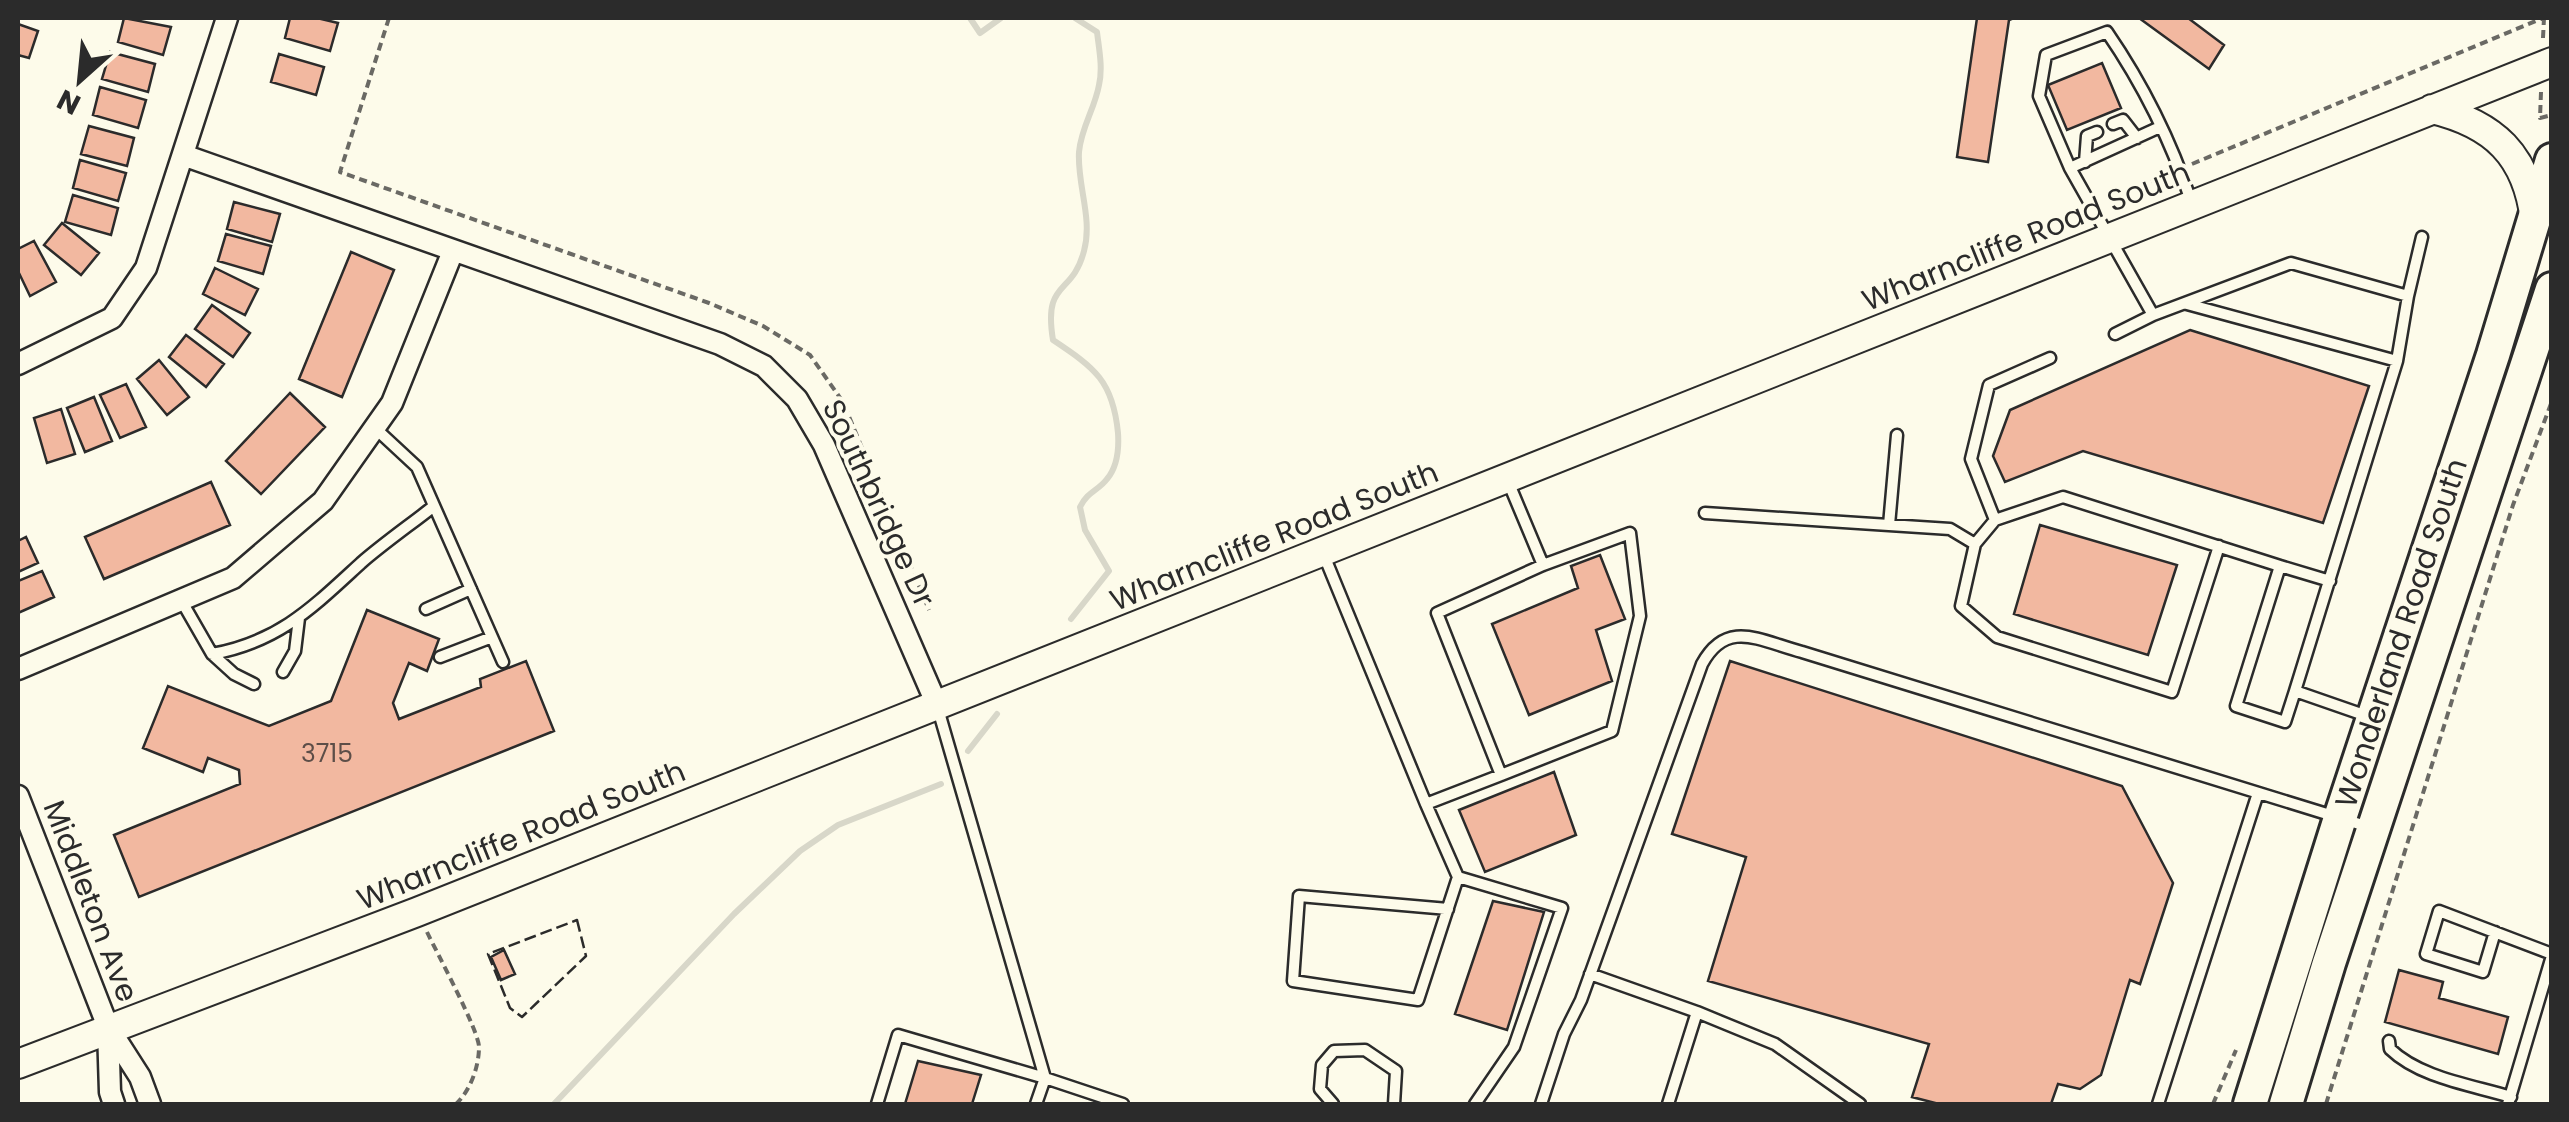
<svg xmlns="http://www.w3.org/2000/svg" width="2569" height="1122" viewBox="0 0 2569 1122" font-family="Poppins,sans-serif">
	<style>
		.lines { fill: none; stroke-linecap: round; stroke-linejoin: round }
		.stream { stroke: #d8d7c9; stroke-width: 6 }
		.building { fill: #f2b8a0; stroke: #2b2b2b; stroke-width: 2.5 }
		.service-casing { stroke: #2b2b2b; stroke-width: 15 }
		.minor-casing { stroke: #2b2b2b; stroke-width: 25 }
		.secondary-casing { stroke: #2b2b2b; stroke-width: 32 }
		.primary-casing { stroke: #2b2b2b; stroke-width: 38 }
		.path { stroke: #6a6964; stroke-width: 4; stroke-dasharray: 8 5; stroke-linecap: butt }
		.service { stroke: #fdfbea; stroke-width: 10 }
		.minor { stroke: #fdfbea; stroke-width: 20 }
		.secondary { stroke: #fdfbea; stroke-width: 28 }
		.primary { stroke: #fdfbea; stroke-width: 32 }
		.fence { stroke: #2b2b2b; stroke-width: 2.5; stroke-dasharray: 12 5; stroke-linecap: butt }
		.labels { text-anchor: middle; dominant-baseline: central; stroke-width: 8; stroke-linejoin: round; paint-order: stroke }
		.number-label { font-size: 25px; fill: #5d4e48 }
		.street-label { font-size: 30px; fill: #2b2b2b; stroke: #fdfbea }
	</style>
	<rect width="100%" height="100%" fill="#fdfbea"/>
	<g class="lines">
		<path class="stream" d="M970,18L980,33L1001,18
			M1071,619L1109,571L1085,530L1080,507C1088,491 1098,491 1107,479C1117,467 1119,448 1118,433C1113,381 1095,368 1053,340C1043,279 1072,297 1084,251C1093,218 1077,185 1079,152C1081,128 1095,108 1099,85C1103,68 1099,49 1097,32L1075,18
			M968,751L997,714
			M554,1104L734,914L800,851L838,825L941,784"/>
	</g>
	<path class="building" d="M124,18L171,27L163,55L118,42Z
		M290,18H317L338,23L330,51L285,38Z
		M1977,18H2014L2009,20L1988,162L1957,157Z
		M2139,18H2188L2224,45L2209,69Z
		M18,24L38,31L29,58L18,55Z
		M110,52L155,64L148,92L102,79Z
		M279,54L324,67L316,95L271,82Z
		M2102,63L2121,108L2067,130L2048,85Z
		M100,87L146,100L138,128L93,115Z
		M89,126L134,138L127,166L81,154Z
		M80,160L126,173L118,201L73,188Z
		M73,195L118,208L111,235L65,222Z
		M234,202L280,214L272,242L227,229Z
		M62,223L99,253L81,275L44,245Z
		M226,234L271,246L263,274L218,261Z
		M34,241L56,282L30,296L18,271V249Z
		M351,252L394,270L342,397L299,379Z
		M215,268L258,289L245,315L203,294Z
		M212,305L250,333L233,357L195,329Z
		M2190,330L2369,386L2323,523L2083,451L2005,482L1993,456L2010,410Z
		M186,335L224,364L206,387L169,357Z
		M159,360L189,397L167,415L137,379Z
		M126,384L146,427L120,438L100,395Z
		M290,393L325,427L261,494L226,461Z
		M94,397L112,441L85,452L67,408Z
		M61,409L75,454L47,463L34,418Z
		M211,482L230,525L104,579L85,537Z
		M2040,525L2177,565L2148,655L2014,614Z
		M26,537L38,563L18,572V541Z
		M1600,555L1625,619L1596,630L1612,681L1529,715L1492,624L1578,588L1571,566Z
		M42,571L54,597L18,613V581Z
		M367,610L439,639L427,671L409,663L393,703L399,719L481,687L480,679L526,661L554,731L139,897L114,835L240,784L239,770L208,758L203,772L143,748L168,686L269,726L331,701Z
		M1730,661L2122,786L2173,883L2140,984L2130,980L2101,1075L2080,1089L2058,1084L2051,1104H1939L1912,1097L1929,1044L1708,981L1746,857L1672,834Z
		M1554,772L1576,835L1485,872L1459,810Z
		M1493,901L1544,912L1507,1030L1455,1014Z
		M504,950L515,974L501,980L491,957Z
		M2399,970L2443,982L2439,998L2508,1017L2498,1054L2385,1022Z
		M918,1061L981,1075L972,1104H905Z"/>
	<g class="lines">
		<g class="service-casing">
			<path id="service" d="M2113,124L2123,120L2137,138
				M2085,162L2087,136L2097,132
				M2070,168L2160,127
				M2408,296L2422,237
				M2187,304L2397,361
				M2153,315L2070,168L2039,96L2046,55L2107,32C2142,83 2171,141 2191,201
				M2115,334L2153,315L2291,263L2408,296L2397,361L2295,691L2367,716
				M2050,358L1989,385L1971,459L1995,520L2063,497L2280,566L2236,706L2285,722L2295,691
				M375,428L417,467L503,662
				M1507,479L1543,565
				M1705,513L1950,529L1975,544
				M1995,520L1975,544L1961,606L1997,637L2172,692L2219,546
				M1889,525L1897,435
				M1323,553L1426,804L1501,775L1437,613L1543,565L1630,533L1640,616L1612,731L1501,775
				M2280,566L2330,581
				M181,600L212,654C279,642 313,607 361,563C384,543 410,525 434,506
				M426,609L471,589
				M212,654L234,674L254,684
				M440,657L492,637
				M283,672L295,651L299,618
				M1426,804L1458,877L1418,1000L1293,981L1299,896L1448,909
				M1458,877L1562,908L1514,1047L1475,1104
				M2495,932L2483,972L2426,954L2439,911L2552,954
				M1590,974L1697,1012L1668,1104
				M1697,1012L1775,1044L1860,1104
				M2389,1041L2390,1049C2420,1078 2472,1085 2511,1097
				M877,1104L898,1035L1045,1078L938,709
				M1036,1104L1045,1078L1123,1104
				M1333,1104L1320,1089L1322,1065L1334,1051L1365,1050L1396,1071L1394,1104
				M1541,1104L1564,1034L1581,1000L1702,664C1727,618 1760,641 1802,652L2369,827
				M2158,1104L2258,793
				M2508,1104L2552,956"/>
		</g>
		<g class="minor-casing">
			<path id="minor" d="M183,155L720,344L764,366L797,399L824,445L937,705
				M18,364L112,318L146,268L227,18
				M18,669L233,578L323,501L392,403L453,251
				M18,796L108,1027L140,1077L150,1104
				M108,1029L110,1092L114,1104"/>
		</g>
		<g class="secondary-casing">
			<path id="secondary" d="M2432,109C2494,124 2527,155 2535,220
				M18,1064L417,912L2552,62"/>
		</g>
		<g class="primary-casing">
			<path id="primary" d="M2250,1104L2340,818L2493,355L2552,160
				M2286,1104L2329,963L2552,289"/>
		</g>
		<path class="path" d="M389,18L340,172L709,303L763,326L810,355L843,402L929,610
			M2543,38L2544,18
			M2541,92L2540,118L2552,115
			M2192,164L2543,18
			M2127,191L2165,176
			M427,932C437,953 479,1031 479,1047C479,1067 470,1091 456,1104
			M2213,1104L2236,1050
			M2326,1104L2513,505L2552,401"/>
		<use href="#service" class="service"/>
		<use href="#minor" class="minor"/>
		<use href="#secondary" class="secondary"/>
		<use href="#primary" class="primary"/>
		<path class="fence" d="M577,920L586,956L522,1017L510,1008L488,954Z"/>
	</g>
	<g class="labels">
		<g class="number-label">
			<text x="327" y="753">3715</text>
		</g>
		<g class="street-label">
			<text transform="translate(2026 236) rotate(-22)">Wharncliffe Road South</text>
			<text transform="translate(879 503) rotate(65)">Southbridge Dr</text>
			<text transform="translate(1274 536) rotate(-22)">Wharncliffe Road South</text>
			<text transform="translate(2401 633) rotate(-72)">Wonderland Road South</text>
			<text transform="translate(521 835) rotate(-22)">Wharncliffe Road South</text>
			<text transform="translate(91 901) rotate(69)">Middleton Ave</text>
		</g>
	</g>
	<rect width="2569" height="1122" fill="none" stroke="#2b2b2b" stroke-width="40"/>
	<g transform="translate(80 80) rotate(207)" stroke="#fdfbea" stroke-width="8" paint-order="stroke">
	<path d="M0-8L18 38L0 25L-18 38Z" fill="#2b2b2b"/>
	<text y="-15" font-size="28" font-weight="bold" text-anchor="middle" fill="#2b2b2b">N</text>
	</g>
</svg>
